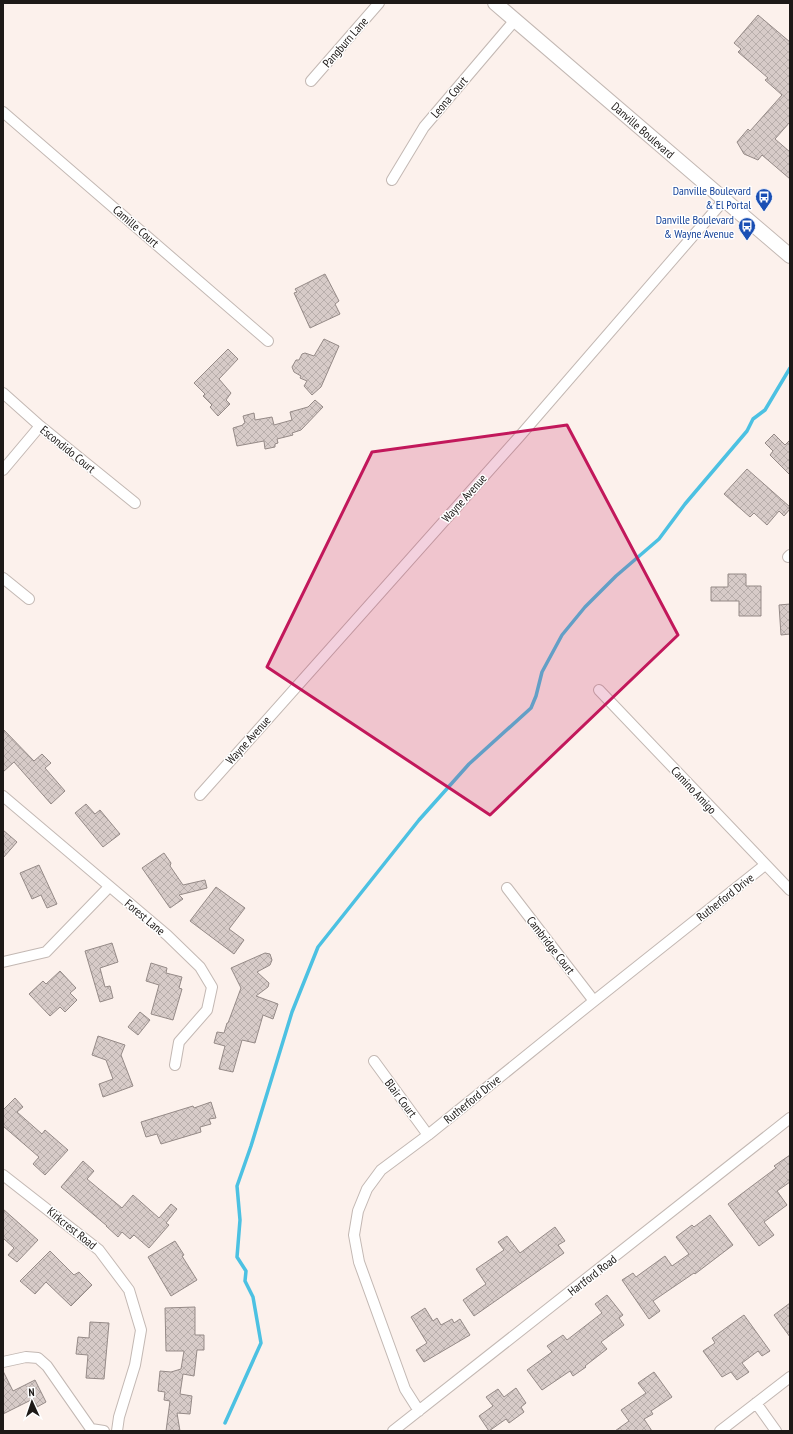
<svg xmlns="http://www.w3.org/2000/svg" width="793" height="1434" viewBox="0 0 793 1434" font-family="'PT Sans Narrow',sans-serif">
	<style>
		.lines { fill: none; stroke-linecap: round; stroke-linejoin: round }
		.stream { stroke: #4cc1e2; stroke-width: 3.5 }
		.building { fill: url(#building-cross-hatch); stroke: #958a87 }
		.street-casing { stroke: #c3b8b3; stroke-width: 12 }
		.secondary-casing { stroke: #c3b8b3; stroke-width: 16 }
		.street { stroke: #fff; stroke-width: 10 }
		.secondary { stroke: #fff; stroke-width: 14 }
		.marked { fill: #c2185b; fill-opacity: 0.2; stroke: #c2185b; stroke-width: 3; stroke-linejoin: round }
		.labels { text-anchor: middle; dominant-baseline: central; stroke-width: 3; stroke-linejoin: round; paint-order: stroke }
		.street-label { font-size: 12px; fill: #1d1917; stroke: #fff }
		.transit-label { font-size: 12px; fill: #164399; stroke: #fff; text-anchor: end }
	</style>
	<defs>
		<pattern id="building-cross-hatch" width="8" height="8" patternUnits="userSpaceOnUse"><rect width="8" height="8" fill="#d7cbc8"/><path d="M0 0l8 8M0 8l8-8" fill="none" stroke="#b8aeab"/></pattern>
	</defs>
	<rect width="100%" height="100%" fill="#fcf1ec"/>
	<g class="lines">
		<path class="stream" d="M225,1423L261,1343L253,1297L245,1281L246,1271L237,1257L240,1220L237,1186L251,1146L292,1012L318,947L419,820L469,764L531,708L536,696L542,672L562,635L585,607L616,576L659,539L685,504L747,431L753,419L765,410L790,368"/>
	</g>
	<path class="building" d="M758,15L790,42V122L775,139L790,152V179L762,155L758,160L744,154L737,142L748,129L750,131L782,95L765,80L768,78L738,52L741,49L734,43Z
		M325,274L339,301L335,304L340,314L310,328L294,293L297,292L295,289Z
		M324,339L339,346L321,387L312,395L304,386L307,381L300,378L301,376L294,372L292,367L296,360H299L302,354L305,353L314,356Z
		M228,349L238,359L219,379L231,393L226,400L230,404L218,416L210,407L212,405L203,396L205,394L194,383Z
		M315,400L323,407L301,430L292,433L293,435L277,439L278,443L275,444V447L265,449L264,441L237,446L233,428L243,425V424L245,423L243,416L254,413L255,420L272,417L274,425L292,420L290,412L308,407Z
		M774,434L785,445L790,440V475L770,455L773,451L765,443Z
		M747,469L790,507V509L784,516L779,511L767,525L754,513L750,517L724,494Z
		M728,574H746V586H761V616H739V601H711V587H728Z
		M790,604V634L781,635L779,605Z
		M3,729L34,761L42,754L51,763L45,768L65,791L51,804L14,762L3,772Z
		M86,804L95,814L100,810L120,834L103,847L75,813Z
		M3,830L17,842L3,858Z
		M164,853L171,863L170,866L183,885L205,880L207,888L179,895L183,899L170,908L142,868Z
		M39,865L57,904L47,908L41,895L32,899L20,873Z
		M216,887L245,908L229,929L244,940L234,954L190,921Z
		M112,943L118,962L100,968L105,987L110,986L113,998L100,1002L85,951Z
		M265,953L270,954L272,960L270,965L257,972L269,983L268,987L256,996L278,1004L273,1019L263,1015L255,1043L242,1040L233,1072L219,1069L225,1046L214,1043L217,1032L224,1033L227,1023H228L241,988L231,968Z
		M151,963L167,968L166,973L182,977L179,988L182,989L173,1020L151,1014L159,985L146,981Z
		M60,971L76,988L70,993L77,1000L65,1012L60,1007L50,1016L29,994L43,981L46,984Z
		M140,1012L150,1020L138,1035L128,1027Z
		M98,1036L125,1045L121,1055L133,1086L103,1097L99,1084L113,1079L106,1060L92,1055Z
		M15,1098L23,1107L17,1112L42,1134L45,1130L68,1150L45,1175L33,1164L39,1157L3,1126V1110Z
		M211,1102L216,1118L209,1119L211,1124L200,1127L201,1132L161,1144L157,1134L146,1137L141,1122L193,1106L194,1108Z
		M790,1155V1182L777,1191L787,1205L764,1222L774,1235L759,1246L728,1204L776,1168L774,1166Z
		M83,1161L94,1171L87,1179L122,1208L133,1195L159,1218L171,1204L177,1209L166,1223L169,1225L149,1248L134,1235L130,1239L122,1232L118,1237L106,1226H107L61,1187Z
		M3,1209L38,1240L17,1262L8,1255L14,1248L3,1238Z
		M710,1215L733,1245L695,1274L694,1273L653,1301L660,1311L649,1319L622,1280L633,1273L636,1277L665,1256L672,1266L689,1254L676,1237L692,1225L694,1227Z
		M555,1227L565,1241L558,1245L564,1253L474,1316L463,1300L486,1284L476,1269L504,1250L498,1242L507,1236L520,1253Z
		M175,1241L184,1255L182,1256L197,1280L171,1296L148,1257Z
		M50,1251L74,1275L79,1272L92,1285L71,1306L46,1282L35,1294L20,1281Z
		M607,1295L623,1315L619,1318L624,1325L601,1342L607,1349L585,1366L586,1367L573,1376L570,1371L542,1390L527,1370L552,1352L547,1346L563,1335L567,1340L602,1313L595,1304Z
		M790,1303V1337L774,1315Z
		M195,1307V1335H204V1350H197L194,1376L183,1374L180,1394L192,1396L190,1414L177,1413L180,1431H166L170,1401L164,1400L165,1392L158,1391L160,1371L171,1372L181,1369L184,1351H166L165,1308Z
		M425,1308L433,1321L437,1318L441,1325L452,1319L454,1323L460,1319L470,1335L424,1362L416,1350L427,1343L411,1317Z
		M744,1315L770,1351L762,1356L758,1351L742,1363L749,1372L737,1380L731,1372L722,1377L703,1351L715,1343L712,1338Z
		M90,1322L109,1323L104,1379L86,1378L88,1355L76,1354L78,1337L89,1338Z
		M3,1371L13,1391L35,1380L46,1402L37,1407L33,1399L3,1414Z
		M654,1372L672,1397L651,1411L653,1414L644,1419L652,1431H615L629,1421L621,1410L646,1393L638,1383Z
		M516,1388L526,1403L521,1407L524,1412L509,1423L506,1419L489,1431L479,1416L493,1406L486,1397L498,1389L504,1397Z"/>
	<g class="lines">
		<g class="street-casing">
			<path id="street" d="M311,81L379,3
				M3,112L268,341
				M392,180L424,127L515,20
				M3,393L40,426L135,503
				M3,470L40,426
				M788,557L790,555
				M3,578L29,599
				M599,690L790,890
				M200,795L519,437L725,199
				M3,796L167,935L200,967L212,987L207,1010L179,1042L175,1065
				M507,888L594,1001
				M3,962L46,952L109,887
				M374,1061L428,1135
				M3,1175L99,1250L129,1290L141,1330L135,1365L119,1417L117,1431
				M3,1362L26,1357L38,1358L47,1366L91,1429L104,1431
				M756,1403L776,1431
				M419,1411L405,1389L359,1262L354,1235L358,1211L367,1189L381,1170L428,1135L594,1001L765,865
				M393,1431L790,1118
				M720,1431L790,1377"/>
		</g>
		<g class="secondary-casing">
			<path id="secondary" d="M495,3L790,256"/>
		</g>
		<use href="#street" class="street"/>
		<use href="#secondary" class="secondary"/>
	</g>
	<path class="marked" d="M567,425L678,635L490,815L267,667L372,452Z"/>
	<defs>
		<g id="bus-pin" transform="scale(0.9)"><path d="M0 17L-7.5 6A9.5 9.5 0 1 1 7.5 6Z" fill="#1a4fb4" stroke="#fff"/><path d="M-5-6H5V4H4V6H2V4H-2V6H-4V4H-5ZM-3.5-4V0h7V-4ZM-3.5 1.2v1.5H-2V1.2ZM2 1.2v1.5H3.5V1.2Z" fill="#fff"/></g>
	</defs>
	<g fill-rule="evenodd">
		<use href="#bus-pin" x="764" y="197"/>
		<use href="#bus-pin" x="747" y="226"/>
	</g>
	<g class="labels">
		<g class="street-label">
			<text transform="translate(345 42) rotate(-49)">Pangburn Lane</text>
			<text transform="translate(449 97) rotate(-50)">Leona Court</text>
			<text transform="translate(643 130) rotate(41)">Danville Boulevard</text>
			<text transform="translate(136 226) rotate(41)">Camille Court</text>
			<text transform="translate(68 449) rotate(39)">Escondido Court</text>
			<text transform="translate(464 498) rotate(-48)">Wayne Avenue</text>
			<text transform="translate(248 740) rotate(-48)">Wayne Avenue</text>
			<text transform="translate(694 790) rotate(47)">Camino Amigo</text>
			<text transform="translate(725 897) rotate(-38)">Rutherford Drive</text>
			<text transform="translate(145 917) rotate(40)">Forest Lane</text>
			<text transform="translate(551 945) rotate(52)">Cambridge Court</text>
			<text transform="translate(401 1098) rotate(53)">Blair Court</text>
			<text transform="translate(472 1099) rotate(-39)">Rutherford Drive</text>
			<text transform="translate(72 1228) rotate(39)">Kirkcrest Road</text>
			<text transform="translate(592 1275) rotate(-38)">Hartford Road</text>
		</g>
		<g class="transit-label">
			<text x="751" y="190">Danville Boulevard<tspan x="751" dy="14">&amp; El Portal</tspan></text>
			<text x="734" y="219">Danville Boulevard<tspan x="734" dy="14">&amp; Wayne Avenue</tspan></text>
		</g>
	</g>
	<rect width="793" height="1434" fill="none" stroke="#1d1917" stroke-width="8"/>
	<g transform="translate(32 1402) rotate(357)" stroke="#ffffff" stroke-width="3" paint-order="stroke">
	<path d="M0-3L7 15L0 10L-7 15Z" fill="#1d1917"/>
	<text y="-6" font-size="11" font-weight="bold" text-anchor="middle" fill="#1d1917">N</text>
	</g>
</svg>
